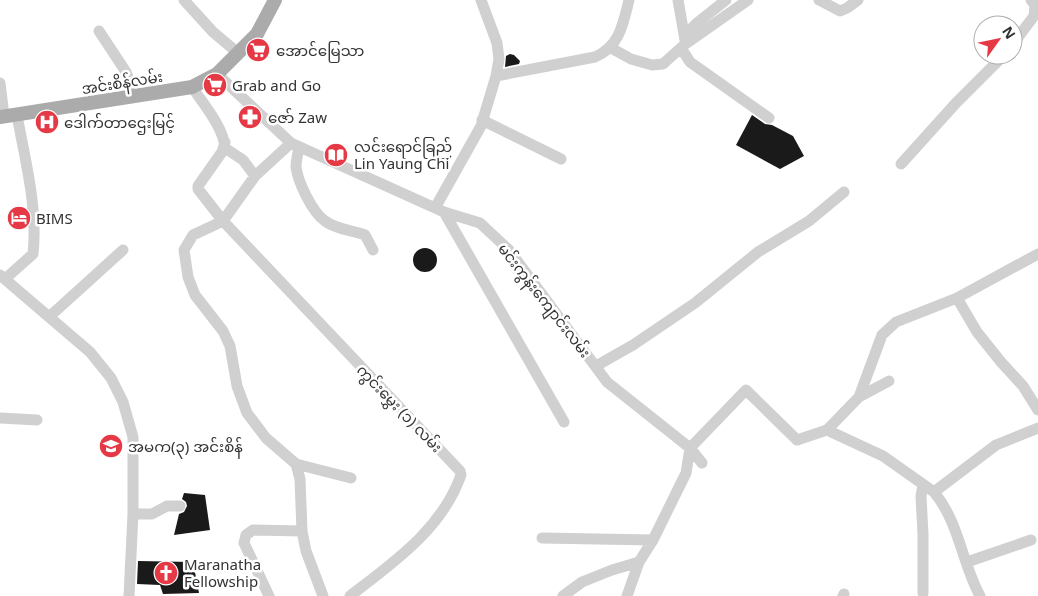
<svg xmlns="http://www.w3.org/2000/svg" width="1038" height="596" viewBox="0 0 1038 596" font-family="'Noto Sans','Noto Sans Myanmar',sans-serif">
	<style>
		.building { fill: #1a1a1a }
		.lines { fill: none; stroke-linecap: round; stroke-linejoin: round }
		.minor { stroke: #d0d0d0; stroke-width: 11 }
		.major { stroke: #ababab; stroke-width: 14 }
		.labels { text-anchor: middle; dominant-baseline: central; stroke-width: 5; stroke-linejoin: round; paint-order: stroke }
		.poi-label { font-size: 15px; fill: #333; stroke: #fff; text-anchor: start }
		.street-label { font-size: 15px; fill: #333; stroke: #fff }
	</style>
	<rect width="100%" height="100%" fill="#fff"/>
	<path class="building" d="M510,54L514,55L520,61L519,64L505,67L506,56Z
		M752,115L765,124L772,125L793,136L804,156L780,169L736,145Z
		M413 260a12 12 0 1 1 24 0a12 12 0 1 1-24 0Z
		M184,493L205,495L210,530L174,535L179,514L184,512L187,506L186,502L182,499Z
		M138,561L193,562L199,593L163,594L160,585L137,584Z"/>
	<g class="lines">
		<path class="minor" d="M184,0L213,32L238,53
			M678,0L685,40
			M819,0L840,11L847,8L858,0
			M99,31L126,72L136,96
			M685,35L697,23L726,0
			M1013,44L1034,16L1035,5L1031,0
			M611,48L631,59L652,65L663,64L684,45L748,0
			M681,48L690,62L769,118
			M217,74L291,143L444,212L480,223L509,250L607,382L690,448L702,463
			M496,76L595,57C620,46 623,24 629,0
			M0,83L4,116
			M192,87C203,103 224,128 225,148L243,160L255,176L223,221L193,235L184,250L188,277L195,295L223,331L230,346L237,386L247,413L266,438L296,464L300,479L302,531L306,551L323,596
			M482,120L561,159
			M225,142L222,152L198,186V189L223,221L460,471L461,475C442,529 394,562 350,596
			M299,147C298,154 296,160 296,167C298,182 312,212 325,221C337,230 352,230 365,235L373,250
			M901,164L956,103L1004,55
			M255,176L291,143
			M435,208L481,126L496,76L499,59L497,43L481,0
			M444,212L564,422
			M1038,254L957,298L896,322L882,335L859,397L827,430L883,456L934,492L996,445L1038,428
			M0,275L90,352L111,378L123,402L133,437V514L129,596
			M5,279L33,254C38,207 25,160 17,115
			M957,298L977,332L1001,362L1023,386L1038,410
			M49,317L123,250
			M596,366L633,345L695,303L758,252L809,221L844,192
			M859,397L889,381
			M0,418L37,420
			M296,464L351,478
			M923,485L921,496L923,534V593
			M934,492C959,522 962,563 980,596
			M133,514H152L167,506H180
			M542,538L653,540
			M967,562L1031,540
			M269,596L244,543L246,535L253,530L302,531
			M563,596L582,582L612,570L639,562
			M627,596L639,562L653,540L686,473L690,448L746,390L797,440L827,430
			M843,596L844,594"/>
		<path class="major" d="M0,117L192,87L217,74L257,34L275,0"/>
	</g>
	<defs>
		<g id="supermarket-disc" transform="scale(1.25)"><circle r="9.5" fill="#e63946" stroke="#fff"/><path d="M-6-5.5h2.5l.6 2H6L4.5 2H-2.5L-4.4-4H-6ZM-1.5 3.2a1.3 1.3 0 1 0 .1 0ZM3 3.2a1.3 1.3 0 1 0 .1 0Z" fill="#fff"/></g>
		<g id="pharmacy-disc" transform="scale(1.25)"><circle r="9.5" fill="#e63946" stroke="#fff"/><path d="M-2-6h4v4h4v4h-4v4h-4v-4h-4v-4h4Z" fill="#fff"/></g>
		<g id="hospital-disc" transform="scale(1.25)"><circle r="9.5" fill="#e63946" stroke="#fff"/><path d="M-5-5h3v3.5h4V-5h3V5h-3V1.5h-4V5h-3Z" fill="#fff"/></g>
		<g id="library-disc" transform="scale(1.25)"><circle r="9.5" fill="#e63946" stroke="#fff"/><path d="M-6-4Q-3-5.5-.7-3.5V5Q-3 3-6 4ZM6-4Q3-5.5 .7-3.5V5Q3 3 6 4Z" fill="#fff"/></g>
		<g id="hotel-disc" transform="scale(1.25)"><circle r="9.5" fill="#e63946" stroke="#fff"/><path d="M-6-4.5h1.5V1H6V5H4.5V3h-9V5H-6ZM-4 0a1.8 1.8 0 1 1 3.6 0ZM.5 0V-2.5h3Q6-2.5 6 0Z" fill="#fff"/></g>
		<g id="school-disc" transform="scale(1.25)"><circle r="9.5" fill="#e63946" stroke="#fff"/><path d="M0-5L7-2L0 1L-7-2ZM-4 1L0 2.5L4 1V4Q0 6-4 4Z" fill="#fff"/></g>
		<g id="church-disc" transform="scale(1.25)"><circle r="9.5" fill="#e63946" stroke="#fff"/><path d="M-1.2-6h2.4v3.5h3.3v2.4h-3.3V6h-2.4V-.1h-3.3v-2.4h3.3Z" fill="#fff"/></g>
	</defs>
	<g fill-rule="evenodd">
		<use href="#supermarket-disc" x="258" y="50"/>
		<use href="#supermarket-disc" x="215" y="85"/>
		<use href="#pharmacy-disc" x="250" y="117"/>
		<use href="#hospital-disc" x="47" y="122"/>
		<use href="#library-disc" x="336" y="155"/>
		<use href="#hotel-disc" x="19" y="218"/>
		<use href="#school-disc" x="111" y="446"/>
		<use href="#church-disc" x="166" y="573"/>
	</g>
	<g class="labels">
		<g class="poi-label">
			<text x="276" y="50">အောင်မြေသာ</text>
			<text x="232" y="85">Grab and Go</text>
			<text x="268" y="117">ဇော် Zaw</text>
			<text x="64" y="122">ဒေါက်တာဌေးမြင့်</text>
			<text x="354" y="146">လင်းရောင်ခြည်<tspan x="354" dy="17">Lin Yaung Chi</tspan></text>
			<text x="36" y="218">BIMS</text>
			<text x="128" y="446">အမက(၃) အင်းစိန်</text>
			<text x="184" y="564">Maranatha<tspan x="184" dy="17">Fellowship</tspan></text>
		</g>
		<g class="street-label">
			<text transform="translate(122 82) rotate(-9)">အင်းစိန်လမ်း</text>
			<text transform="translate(545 300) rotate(52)">မင်းကွန်းကျောင်းလမ်း</text>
			<text transform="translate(400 408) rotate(46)">ကွင်းမွှေး (၁) လမ်း</text>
		</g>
	</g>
	<g transform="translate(998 40) rotate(57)"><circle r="24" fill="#ffffff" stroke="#adadad"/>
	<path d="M0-4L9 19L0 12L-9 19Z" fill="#e63946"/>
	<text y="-8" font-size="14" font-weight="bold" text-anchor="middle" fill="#333333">N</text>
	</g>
</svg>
